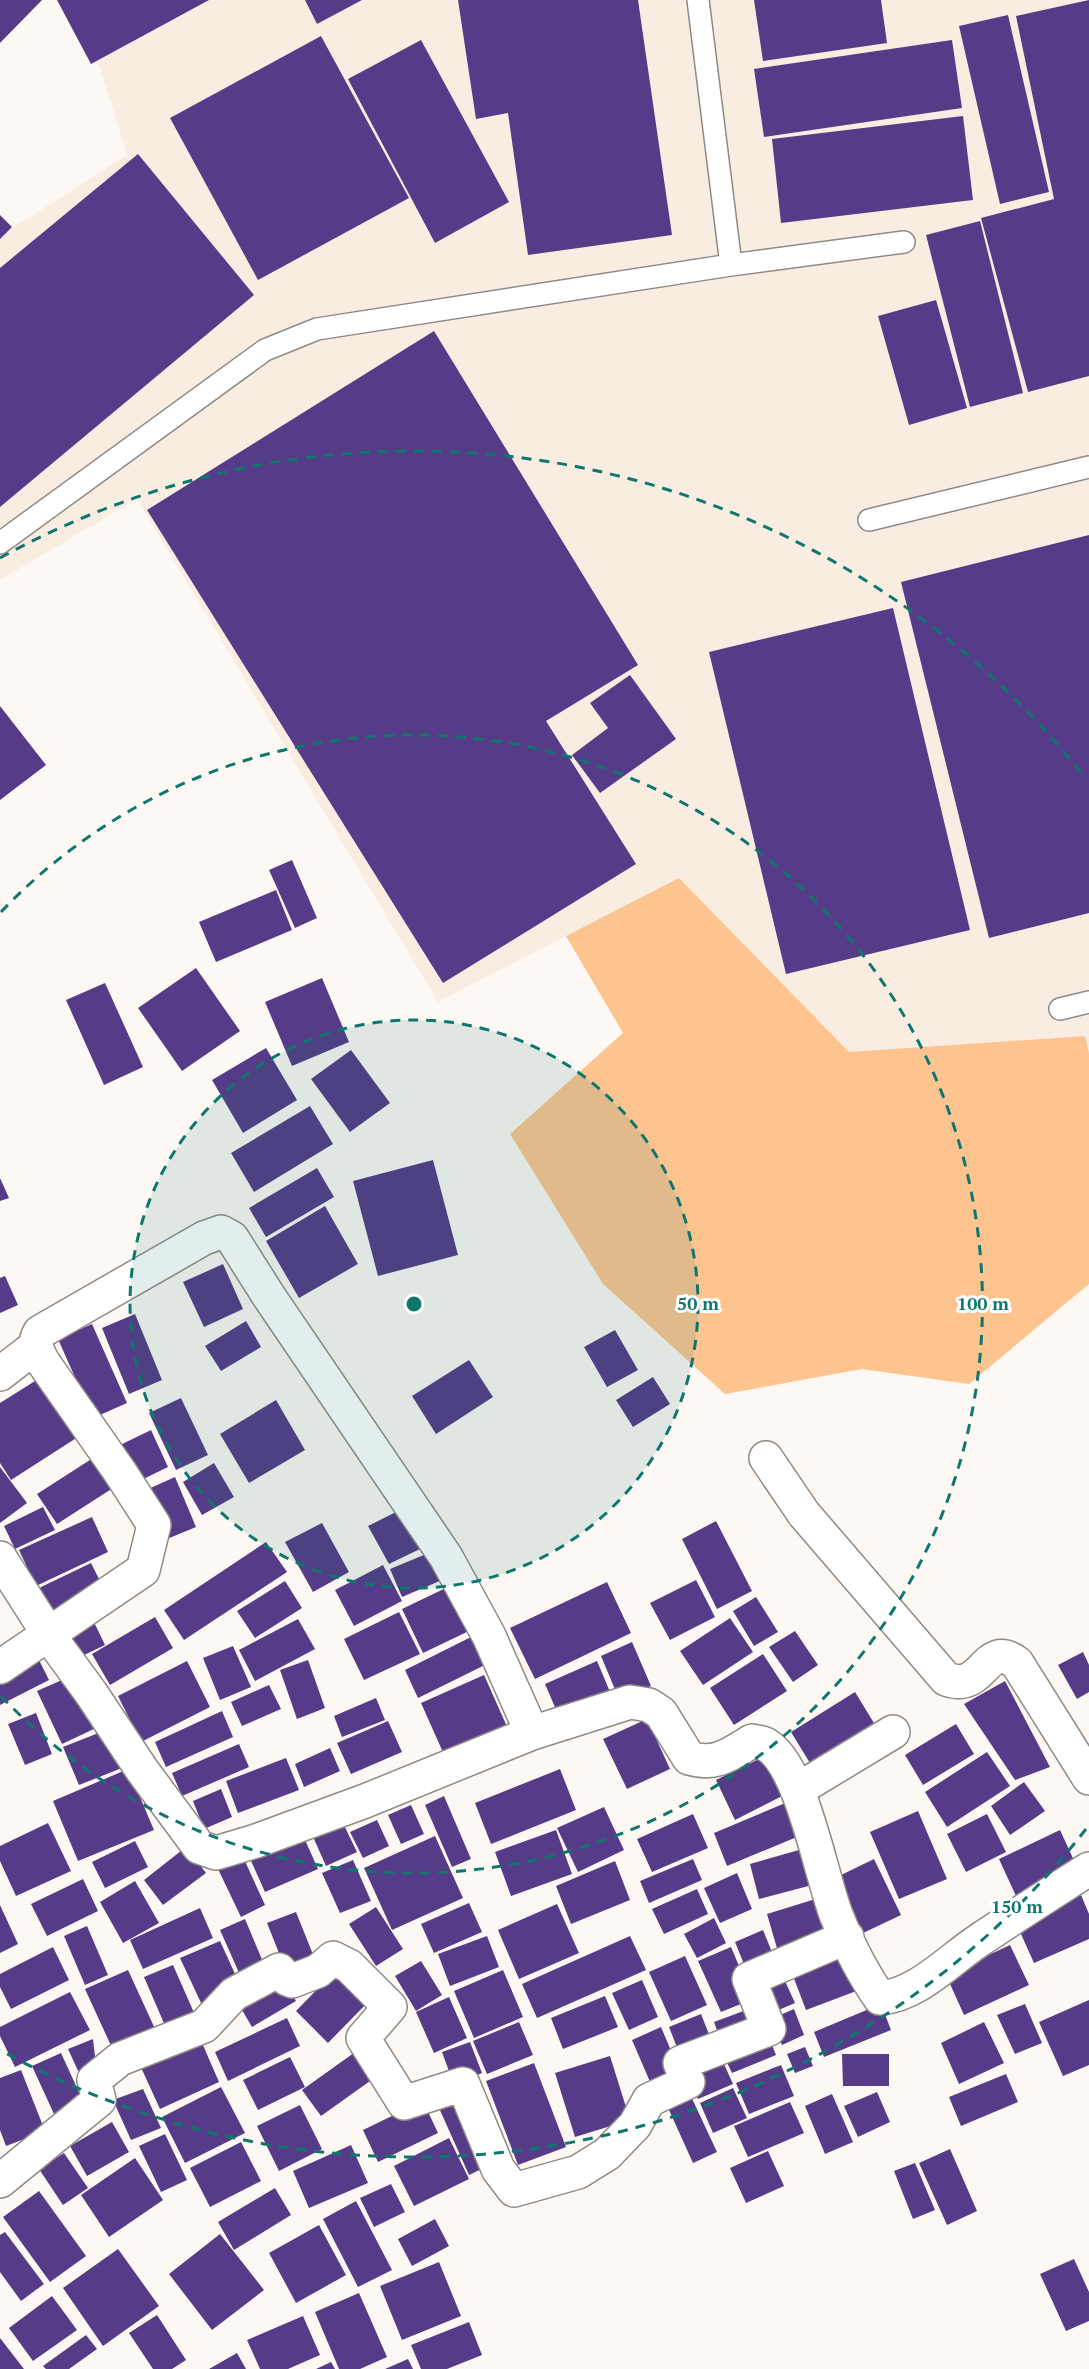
<svg xmlns="http://www.w3.org/2000/svg" width="1089" height="2369" viewBox="0 0 1089 2369" font-family="'PT Serif',serif">
	<style>
		.built { fill: #f9ede2 }
		.green { fill: #fdc48f }
		.building { fill: #563b88 }
		.lines { fill: none; stroke-linecap: round; stroke-linejoin: round }
		.service-casing { stroke: #8f8a85; stroke-width: 24 }
		.minor-casing { stroke: #8f8a85; stroke-width: 36 }
		.service { stroke: #fff; stroke-width: 21 }
		.minor { stroke: #fff; stroke-width: 33 }
		.ring { fill: none; stroke: #0f766e; stroke-width: 3; stroke-dasharray: 10 8 }
		.centre { fill: #0f766e; stroke: #fff; stroke-width: 3 }
		.ring-label { font-size: 18px; text-anchor: middle; font-weight: bold; fill: #0f766e; stroke: #fff; stroke-width: 6; stroke-linejoin: round; paint-order: stroke }
	</style>
	<rect width="100%" height="100%" fill="#fdf8f3"/>
	<path class="built" d="M79,0H1089V1053L1085,1036L849,1052L679,878L438,1002L137,499L0,580V236L127,155Z"/>
	<path class="green" d="M679,878L849,1052L1085,1036L1089,1053V1284L969,1384L862,1369L725,1394L603,1284L510,1134L623,1033L566,936Z"/>
	<path class="building" d="M0,0H42L0,43Z
		M57,0H209L91,64Z
		M305,0H362L317,24Z
		M458,0H638L672,235L528,255L508,113L476,119Z
		M754,0H881L887,43L763,61Z
		M1089,0V376L1028,392L981,218L1054,199L1016,16Z
		M1008,15L1049,192L1000,204L959,26Z
		M321,36L409,198L258,280L170,118Z
		M421,40L509,202L435,243L348,79Z
		M952,40L962,108L764,137L754,69Z
		M963,116L973,200L781,223L772,139Z
		M138,154L254,295L0,507V268Z
		M0,215L12,227L0,239Z
		M980,221L1023,393L970,407L926,235Z
		M936,300L967,408L909,425L878,316Z
		M434,331L638,665L546,721L636,864L443,983L147,510Z
		M1089,535V913L989,938L901,582Z
		M893,608L970,930L786,974L709,652Z
		M630,675L676,739L600,793L572,755L608,728L590,703Z
		M0,706L46,765L0,800Z
		M292,860L317,918L295,928L269,870Z
		M276,890L292,930L216,962L199,922Z
		M196,968L240,1031L182,1071L138,1008Z
		M322,978L349,1042L292,1066L265,1002Z
		M105,983L143,1067L104,1085L66,1000Z
		M266,1048L297,1100L243,1133L212,1080Z
		M351,1050L390,1103L350,1132L311,1079Z
		M310,1106L333,1144L254,1192L231,1153Z
		M433,1160L458,1255L378,1276L353,1181Z
		M317,1168L334,1197L266,1237L249,1208Z
		M0,1178L9,1198L0,1201Z
		M325,1206L358,1264L299,1298L266,1241Z
		M223,1264L243,1309L204,1327L183,1282Z
		M5,1276L18,1305L0,1313V1278Z
		M135,1314L162,1380L129,1394L102,1328Z
		M246,1321L261,1347L221,1371L205,1346Z
		M92,1324L127,1403L93,1418L58,1339Z
		M615,1330L638,1370L607,1387L584,1347Z
		M469,1360L493,1397L436,1434L412,1396Z
		M43,1376L81,1435L11,1480L0,1463V1403Z
		M653,1377L670,1404L633,1427L616,1400Z
		M181,1398L208,1455L176,1470L149,1413Z
		M276,1400L305,1450L249,1483L220,1434Z
		M151,1430L168,1467L131,1485L114,1448Z
		M93,1458L113,1488L57,1524L37,1494Z
		M214,1463L234,1497L202,1515L183,1482Z
		M0,1467L27,1503L0,1523Z
		M175,1477L196,1527L167,1539L146,1490Z
		M43,1507L55,1530L15,1549L4,1526Z
		M402,1509L422,1548L389,1564L368,1526Z
		M92,1517L108,1552L36,1586L19,1550Z
		M716,1521L752,1591L717,1609L682,1539Z
		M322,1523L349,1572L313,1592L285,1542Z
		M266,1542L287,1572L184,1640L164,1610Z
		M431,1552L442,1580L402,1597L390,1569Z
		M91,1563L106,1593L51,1620L37,1589Z
		M383,1565L402,1601L354,1626L335,1590Z
		M696,1580L715,1617L670,1640L650,1603Z
		M285,1581L302,1608L255,1638L237,1611Z
		M607,1582L631,1633L535,1679L510,1628Z
		M450,1586L471,1630L423,1653L402,1609Z
		M756,1597L778,1632L754,1646L733,1611Z
		M399,1612L420,1654L364,1680L344,1639Z
		M91,1616L105,1645L80,1657L66,1628Z
		M155,1617L173,1648L110,1685L92,1654Z
		M730,1618L753,1652L703,1685L680,1651Z
		M298,1619L315,1649L255,1681L239,1650Z
		M795,1631L818,1665L793,1682L769,1647Z
		M477,1634L491,1662L418,1698L405,1670Z
		M632,1642L651,1686L619,1699L601,1656Z
		M233,1646L251,1687L220,1700L203,1658Z
		M1083,1652L1089,1665V1692L1077,1699L1058,1665Z
		M36,1654L49,1680L0,1705V1673Z
		M763,1654L787,1691L734,1725L710,1688Z
		M308,1660L325,1708L297,1719L280,1670Z
		M187,1661L210,1707L141,1742L118,1696Z
		M597,1661L613,1699L561,1721L545,1684Z
		M484,1675L509,1731L446,1759L421,1703Z
		M71,1676L96,1728L62,1744L37,1691Z
		M1005,1681L1050,1767L1015,1780L964,1704Z
		M269,1685L281,1709L242,1726L231,1702Z
		M855,1692L877,1728L813,1768L791,1732Z
		M376,1698L385,1720L342,1737L334,1716Z
		M222,1711L233,1737L166,1767L155,1742Z
		M36,1713L52,1754L25,1765L8,1724Z
		M647,1719L670,1769L627,1789L603,1739Z
		M388,1721L402,1752L351,1774L337,1743Z
		M956,1724L974,1754L923,1785L905,1755Z
		M106,1730L122,1768L79,1785L63,1747Z
		M239,1744L249,1767L182,1796L172,1773Z
		M330,1748L340,1771L304,1787L295,1764Z
		M987,1752L1010,1786L947,1827L925,1792Z
		M765,1756L784,1795L735,1820L716,1780Z
		M286,1758L299,1790L238,1813L226,1781Z
		M128,1769L154,1830L78,1861L53,1801Z
		M560,1769L576,1810L491,1844L475,1803Z
		M1024,1782L1045,1811L1010,1835L991,1806Z
		M221,1789L232,1817L204,1829L193,1801Z
		M444,1796L471,1859L452,1867L425,1805Z
		M790,1801L804,1834L727,1866L714,1833Z
		M411,1805L424,1834L401,1844L388,1815Z
		M604,1807L624,1850L578,1872L557,1828Z
		M918,1811L947,1879L899,1899L870,1832Z
		M693,1814L708,1848L652,1872L637,1839Z
		M987,1814L1006,1852L966,1872L947,1834Z
		M340,1817L357,1852L326,1866L310,1830Z
		M377,1820L389,1846L363,1858L350,1832Z
		M48,1823L71,1871L16,1896L0,1861V1846Z
		M556,1830L572,1874L511,1896L495,1852Z
		M1060,1830L1077,1867L1016,1896L999,1859Z
		M301,1831L318,1869L265,1892L248,1854Z
		M435,1836L463,1898L392,1930L364,1868Z
		M135,1841L148,1867L105,1888L92,1862Z
		M186,1847L206,1873L163,1905L144,1880Z
		M806,1848L816,1884L759,1899L750,1864Z
		M243,1857L265,1905L241,1917L218,1869Z
		M693,1859L702,1880L649,1903L640,1881Z
		M874,1859L901,1915L861,1934L835,1878Z
		M353,1860L371,1901L340,1913L322,1873Z
		M615,1861L630,1900L571,1924L556,1886Z
		M737,1873L752,1909L720,1923L704,1888Z
		M83,1879L98,1911L47,1936L31,1904Z
		M135,1881L159,1923L123,1943L100,1902Z
		M697,1889L708,1914L664,1934L652,1909Z
		M1081,1895L1089,1914V1939L1034,1963L1016,1923Z
		M822,1897L835,1937L779,1955L767,1914Z
		M469,1903L482,1932L434,1953L421,1924Z
		M557,1904L579,1953L519,1979L498,1930Z
		M0,1905L18,1944L0,1953Z
		M376,1907L403,1949L376,1966L349,1924Z
		M200,1908L213,1938L143,1969L130,1940Z
		M296,1912L318,1967L289,1978L267,1923Z
		M714,1918L726,1943L697,1958L684,1934Z
		M245,1919L268,1974L244,1984L220,1930Z
		M87,1926L108,1975L85,1985L64,1936Z
		M763,1930L776,1962L748,1974L735,1942Z
		M487,1936L499,1967L450,1986L438,1954Z
		M630,1936L646,1970L537,2018L522,1984Z
		M220,1941L241,1987L202,2005L180,1958Z
		M1010,1945L1029,1985L964,2015L946,1975Z
		M53,1947L69,1980L11,2009L0,1987V1974Z
		M731,1947L753,1999L721,2012L698,1961Z
		M843,1948L859,1990L806,2010L790,1968Z
		M685,1956L707,2005L671,2021L649,1972Z
		M421,1961L442,1995L416,2011L395,1976Z
		M173,1965L199,2024L170,2037L144,1977Z
		M337,1969L370,2000L328,2043L296,2011Z
		M128,1970L156,2031L113,2050L85,1989Z
		M503,1970L523,2017L474,2038L454,1991Z
		M780,1970L795,2003L767,2015L753,1982Z
		M278,1972L296,2001L252,2027L235,1998Z
		M642,1980L658,2017L629,2030L612,1993Z
		M70,1992L90,2030L15,2067L0,2036V2027Z
		M605,1996L618,2027L563,2049L551,2018Z
		M449,1997L467,2038L434,2053L416,2012Z
		M1089,2000V2065L1063,2076L1039,2022Z
		M881,2004L891,2030L824,2057L814,2032Z
		M1025,2004L1042,2043L1015,2054L997,2015Z
		M757,2006L766,2027L722,2044L714,2022Z
		M794,2009L804,2035L782,2045L771,2019Z
		M701,2014L714,2047L682,2060L669,2027Z
		M287,2018L300,2046L228,2081L215,2052Z
		M519,2022L533,2055L487,2074L473,2041Z
		M984,2022L1004,2063L959,2084L941,2043Z
		M661,2027L683,2079L654,2091L632,2040Z
		M768,2035L776,2055L732,2073L723,2054Z
		M199,2036L219,2082L160,2109L139,2063Z
		M93,2039L96,2065L80,2075L68,2049Z
		M470,2042L482,2073L454,2085L442,2052Z
		M805,2047L813,2066L795,2073L787,2054Z
		M358,2050L377,2076L321,2116L302,2090Z
		M61,2053L83,2101L54,2114L32,2066Z
		M719,2053L733,2084L698,2099L684,2068Z
		M842,2054H889V2086H843Z
		M610,2056L630,2120L575,2137L555,2073Z
		M290,2057L305,2087L258,2110L243,2080Z
		M534,2063L566,2147L518,2165L486,2081Z
		M781,2065L794,2096L749,2114L736,2083Z
		M21,2070L45,2131L6,2146L0,2130V2078Z
		M1006,2074L1018,2102L961,2126L949,2097Z
		M221,2087L245,2133L185,2163L162,2117Z
		M733,2088L747,2118L713,2133L700,2103Z
		M143,2089L161,2128L131,2140L113,2100Z
		M462,2089L490,2165L469,2175L435,2099Z
		M688,2090L717,2152L693,2163L665,2101Z
		M877,2092L890,2122L858,2137L844,2106Z
		M832,2094L853,2142L825,2154L805,2106Z
		M423,2101L438,2133L378,2162L363,2130Z
		M790,2102L804,2133L748,2157L734,2126Z
		M300,2105L322,2149L279,2171L257,2126Z
		M112,2122L129,2152L87,2176L70,2146Z
		M165,2134L187,2180L161,2192L139,2146Z
		M449,2138L469,2179L414,2206L394,2166Z
		M241,2142L261,2181L210,2207L190,2168Z
		M351,2145L368,2183L309,2208L293,2171Z
		M950,2149L977,2211L947,2225L919,2163Z
		M768,2151L784,2186L746,2203L730,2168Z
		M64,2153L88,2188L63,2205L39,2169Z
		M135,2158L163,2200L109,2237L81,2195Z
		M915,2163L935,2210L913,2219L894,2171Z
		M391,2184L405,2212L374,2227L360,2198Z
		M275,2188L291,2215L234,2250L218,2222Z
		M39,2191L86,2256L50,2282L3,2217Z
		M356,2201L392,2270L358,2287L323,2219Z
		M435,2219L449,2246L412,2266L398,2239Z
		M319,2225L346,2275L296,2303L269,2253Z
		M5,2232L44,2284L21,2301L0,2272V2235Z
		M220,2234L264,2290L212,2330L169,2274Z
		M118,2249L159,2306L103,2346L63,2288Z
		M1074,2259L1089,2292V2321L1066,2331L1040,2274Z
		M439,2262L461,2316L402,2340L380,2286Z
		M359,2293L387,2357L360,2369H339L315,2312Z
		M52,2296L77,2330L33,2361L9,2328Z
		M157,2315L186,2360L172,2369H153L129,2333Z
		M303,2316L320,2355L288,2369H260L247,2340Z
		M469,2322L482,2355L447,2369H421L411,2345Z
		M86,2335L97,2349L69,2369H46L43,2366Z
		M0,2338L24,2369H0Z
		M237,2353L246,2369H209Z
		M408,2359L413,2369H385Z
		M331,2362L335,2369H316Z"/>
	<g class="lines">
		<g class="service-casing">
			<path id="service" d="M698,0L731,265
				M869,520L1089,467
				M0,543L265,350L317,329L731,265L904,242
				M1060,1009L1089,1002"/>
		</g>
		<g class="minor-casing">
			<path id="minor" d="M0,1374L36,1346
				M766,1458L804,1514L946,1679C985,1694 984,1638 1017,1663L1089,1778
				M0,1558L53,1641L91,1693L142,1770L199,1847L216,1853L256,1841L365,1801L532,1733L630,1702L649,1705L661,1713L689,1758C716,1766 729,1755 752,1741C756,1742 761,1742 765,1744C802,1763 821,1878 837,1917C848,1944 863,1974 880,1998C918,1995 950,1959 981,1939C1017,1915 1053,1892 1089,1869
				M0,1667L143,1570L154,1525L120,1472L43,1362C37,1351 33,1343 40,1332L204,1238L221,1232L232,1238L268,1295L446,1557L489,1636L532,1733
				M797,1790L893,1732
				M0,2181L99,2100L94,2080L120,2059L204,2026L234,1994L279,1970L287,1979L292,1981L318,1971L333,1958L349,1966L390,2007L363,2038L404,2103L463,2084L498,2169L514,2190L578,2172L607,2154L635,2125L649,2100L688,2082L680,2063L769,2029L749,1979L847,1937"/>
		</g>
		<use href="#service" class="service"/>
		<use href="#minor" class="minor"/>
	</g>
	<circle cx="414" cy="1304" r="284" fill="#0f766e" fill-opacity=".12"/>
	<g class="ring">
		<circle cx="414" cy="1304" r="284"/>
		<path d="M1 912A569 569 0 1 1 1 1696"/>
		<path d="M1086 1829A853 853 0 0 1 0 2050M0 558A853 853 0 0 1 1086 779"/>
	</g>
	<circle cx="414" cy="1304" r="9" class="centre"/>
	<g class="ring-label">
		<text x="698" y="1310">50 m</text>
		<text x="983" y="1310">100 m</text>
		<text x="1017" y="1913">150 m</text>
	</g>
</svg>
